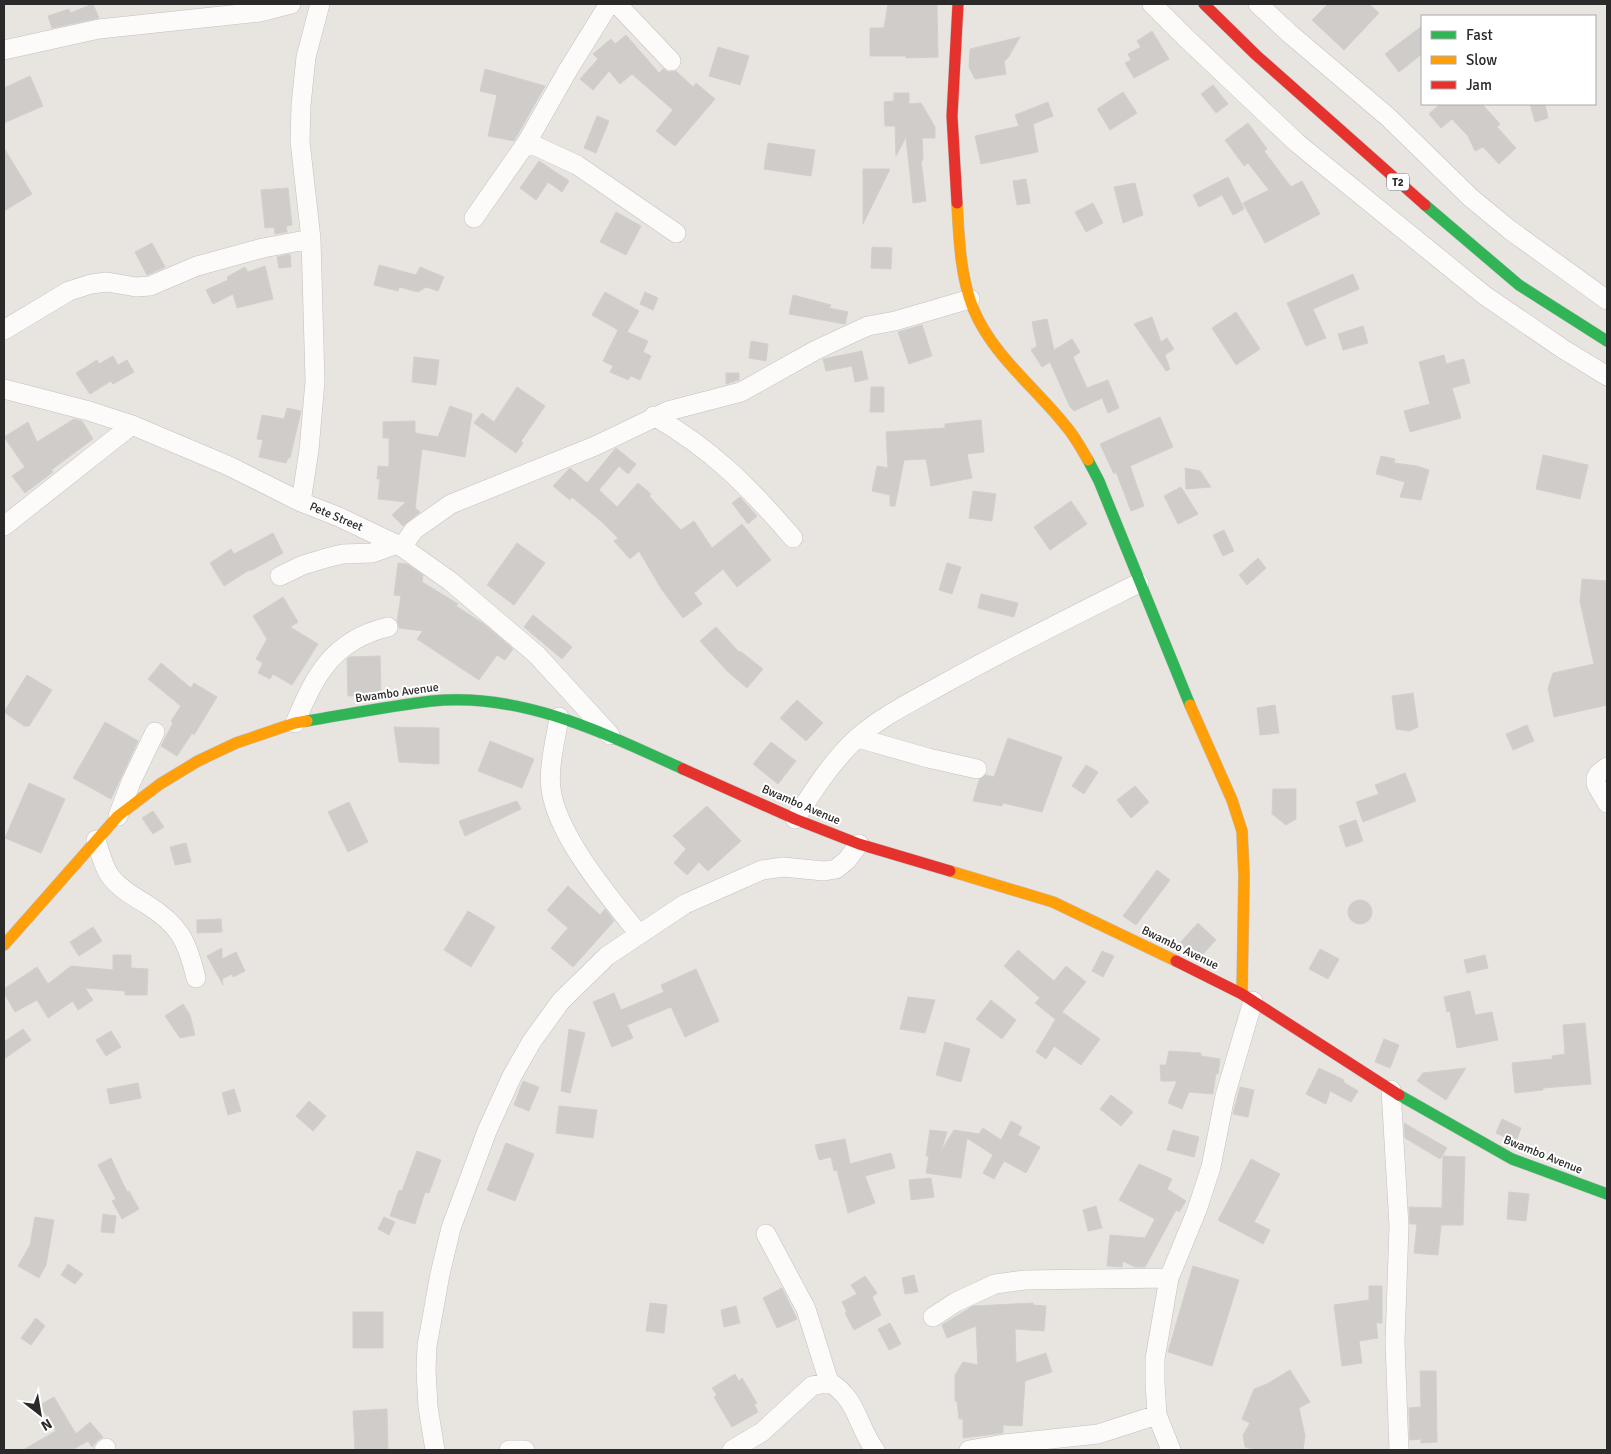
<svg xmlns="http://www.w3.org/2000/svg" width="1611" height="1454" viewBox="0 0 1611 1454" font-family="Signika,sans-serif">
	<style>
		.building { fill: #cfccc9; stroke: #d3cfcc }
		.lines { fill: none; stroke-linecap: round; stroke-linejoin: round }
		.street-casing { stroke: #c2c1c1; stroke-width: 20 }
		.fast-casing { stroke: #c2c1c1; stroke-width: 12 }
		.slow-casing { stroke: #c2c1c1; stroke-width: 12 }
		.jam-casing { stroke: #c2c1c1; stroke-width: 12 }
		.street { stroke: #fcfbfa; stroke-width: 19 }
		.fast { stroke: #30b455; stroke-width: 11 }
		.slow { stroke: #ff9f0a; stroke-width: 11 }
		.jam { stroke: #e5322d; stroke-width: 11 }
		.labels { text-anchor: middle; dominant-baseline: central; stroke-width: 4; stroke-linejoin: round; paint-order: stroke }
		.shield { fill: #fff; stroke: #6a6a6a; stroke-width: 1 }
		.shield-label { font-size: 11px; font-weight: bold; fill: #2a2a2a }
		.street-label { font-size: 12px; fill: #2a2a2a; stroke: #fff }
	</style>
	<rect width="100%" height="100%" fill="#e8e4e0"/>
	<path class="building" d="M93,4L99,18L52,28L48,16L69,9L70,13Z
		M888,4H937L938,57L906,58V56H870V28H884Z
		M1328,4H1369L1379,13L1344,50L1312,20Z
		M1422,26V54L1399,72L1385,54Z
		M1152,31L1169,59L1134,78L1125,63L1131,60L1128,54L1141,47L1137,41Z
		M626,35L659,73L663,69L668,72L676,71L693,87L696,83L715,99L675,146L656,131L673,110L632,74L620,84L609,71L593,90L580,79L598,59L593,54L611,39L615,44Z
		M1020,37L1008,58L1004,61L1006,74L975,79L969,67L970,49Z
		M718,47L749,56L740,85L709,76Z
		M485,69L545,86L514,141L488,136L497,95L480,91Z
		M30,76L43,106L4,123V88Z
		M1213,85L1228,104L1216,113L1201,94Z
		M1123,92L1137,113L1110,130L1097,109Z
		M894,93H909V104L921,103L935,127V138H922L923,160L921,161L926,201L913,203L906,137L896,156L895,126H885L884,102L894,101Z
		M1048,102L1053,116L1033,124L1038,152L981,164L975,136L1019,126L1015,115Z
		M1440,104H1482L1500,124L1497,127L1516,148L1499,164L1483,147L1475,151L1468,136L1452,119L1441,128L1429,114Z
		M1530,104H1545L1548,118L1535,122Z
		M597,116L609,121L596,153L584,148Z
		M1248,123L1267,149L1264,151L1291,187L1302,181L1320,214L1265,243L1243,203L1269,190L1248,163L1244,166L1225,140Z
		M768,143L815,150L811,176L764,169Z
		M4,148L32,194L4,211Z
		M539,161L569,181L562,192L548,182L536,200L520,188Z
		M863,169H890L863,224Z
		M1228,177L1244,209L1233,215L1222,195L1199,207L1193,195Z
		M1026,179L1030,203L1017,205L1013,181Z
		M1135,183L1143,215L1123,223L1114,187Z
		M288,188L292,225L286,226L287,232L275,234L274,227L265,228L261,190Z
		M1093,203L1103,223L1086,232L1075,212Z
		M616,212L641,226L626,255L600,242Z
		M152,243L165,267L147,275L135,252Z
		M872,247L892,248L891,269L871,268Z
		M290,254L291,267L279,268L277,257Z
		M379,265L416,275L420,267L444,277L438,291L426,287L418,292L399,287L398,291L374,285Z
		M265,266L273,299L237,308L233,294L213,304L206,290L228,280L227,277L245,267L248,272Z
		M1353,274L1359,289L1313,309L1326,338L1306,346L1287,303Z
		M605,292L639,311L627,332L648,341L643,352L651,356L640,380L631,376L628,380L610,372L613,366L603,361L618,330L592,315Z
		M645,292L658,298L653,310L640,304Z
		M793,295L831,305L829,308L848,312L845,324L789,314Z
		M1236,312L1260,349L1236,365L1212,328Z
		M1152,317L1161,342L1167,338L1174,349L1165,355L1170,369L1166,371L1134,324Z
		M1047,319L1054,350L1072,339L1080,352L1073,357L1087,388L1108,380L1119,408L1108,413L1102,398L1074,411L1070,407L1050,362L1042,367L1031,350L1037,346L1032,322Z
		M922,325L932,356L909,364L898,332Z
		M1363,326L1368,343L1343,350L1338,334Z
		M751,341L768,344L766,361L749,358Z
		M862,351L868,379L855,382L852,366L826,371L823,359Z
		M1444,355L1446,364L1464,359L1470,383L1452,388L1461,418L1410,432L1404,411L1430,404L1419,362Z
		M113,356L118,365L127,360L134,372L113,384L111,381L90,394L76,373L97,360L99,364Z
		M414,357L439,360L436,385L412,382Z
		M726,373H739V380L726,384Z
		M517,387L545,406L521,441L523,443L516,453L474,423L482,413L494,422Z
		M871,387H884V412H870Z
		M450,406L472,414L465,457L422,449L415,508L420,512L403,526L392,515L406,502L378,499L380,479H377L378,466L389,467V438H383V422L415,421V433L438,437Z
		M287,408L301,411L290,458H288L286,463L259,457L263,440L257,439L262,415L284,419Z
		M1160,417L1173,447L1130,466L1144,506L1131,511L1116,472L1114,474L1100,444Z
		M74,419L82,421L93,439L51,470L53,472L25,493L12,476L25,467L4,437L28,422L37,442Z
		M981,420L984,452L967,454L972,478L931,486L926,459L904,460L895,506H890V495L872,491L877,466L888,468L886,432L945,428V424Z
		M616,448L636,464L628,474L619,466L599,490L617,507L638,483L651,494L649,496L681,530L694,521L712,548L742,524L771,560L737,587L723,569L694,593L702,604L683,618L662,590L639,551L630,559L614,541L618,538L603,523L572,497L570,500L553,486L570,468L587,483Z
		M1543,455L1588,465L1580,499L1536,489Z
		M1381,456L1395,459L1394,463L1417,466L1429,470L1421,500L1400,497L1405,482L1376,474Z
		M1185,468L1200,471L1211,487L1186,489Z
		M1181,487L1198,514L1178,524L1164,496Z
		M973,491L996,494L992,521L969,518Z
		M740,497L757,516L748,524L732,503Z
		M1071,501L1087,524L1050,550L1034,527Z
		M1224,530L1234,551L1223,556L1213,535Z
		M273,533L283,553L250,571L249,570L224,586L210,563L231,549L234,554Z
		M517,543L545,563L514,605L487,585Z
		M1258,558L1266,568L1247,585L1239,575Z
		M398,563L407,564L423,575L422,582L458,604L456,606L484,624L513,649L505,660L497,655L479,680L417,639L423,631L399,628L397,621L401,596L394,595Z
		M947,563L961,567L952,594L939,590Z
		M1582,579L1607,581V705L1554,717L1548,688L1553,673L1594,664L1580,602Z
		M981,594L1018,603L1014,617L978,608Z
		M283,597L298,622L290,627L318,644L292,685L273,674L270,679L258,673L263,663L256,659L267,639L253,616Z
		M533,615L572,647L562,659L524,627Z
		M716,627L739,652L740,651L763,669L747,688L727,671L700,641Z
		M380,656L381,694L348,696L347,659L350,657Z
		M161,663L191,688L194,683L217,697L194,735L192,733L177,756L161,746L173,723L171,721L181,706L148,679Z
		M27,675L52,690L29,726H24L4,712Z
		M1413,693L1418,727L1409,731L1396,729L1392,696Z
		M797,700L823,723L806,741L780,718Z
		M1275,705L1279,733L1260,735L1257,708Z
		M105,722L138,741L111,799L73,778Z
		M1527,725L1534,741L1513,750L1506,734Z
		M394,727L439,728V764L399,762Z
		M1008,738L1062,757L1042,812L1003,803L1002,806L973,801L979,780L986,775L994,777Z
		M490,741L534,759L522,788L478,771Z
		M771,742L796,761L778,784L753,764Z
		M1086,765L1098,772L1084,794L1072,786Z
		M1405,773L1416,801L1363,822L1356,802L1379,794L1375,785Z
		M29,783L65,799L41,853L5,838Z
		M1135,786L1149,802L1131,818L1117,800Z
		M1273,789H1296V819L1286,825L1272,814Z
		M517,801L521,809L465,836L459,821Z
		M349,802L368,842L348,852L328,812Z
		M707,806L741,841L708,871L699,862L687,875L674,863L686,849L673,836Z
		M153,811L164,827L153,834L142,818Z
		M1356,820L1363,841L1346,847L1339,826Z
		M186,843L191,862L175,865L170,847Z
		M1157,870L1170,880L1136,925L1123,916Z
		M568,886L600,915L605,909L614,921L573,967L551,948L568,928L547,910Z
		M1348 912a12 12 0 1 1 24 0a12 12 0 1 1-24 0Z
		M468,911L495,927L471,967L444,950Z
		M221,919L222,932L197,933V920Z
		M1198,923L1216,940L1201,956L1178,945Z
		M93,927L102,941L79,956L70,942Z
		M222,948V959L236,952L245,971L233,977L232,974L222,979L223,985L207,956Z
		M1320,949L1339,959L1328,979L1309,969Z
		M1018,950L1054,981L1066,966L1086,982L1062,1012L1100,1039L1081,1065L1054,1046L1046,1059L1036,1052L1057,1017L1055,1019L1035,1003L1040,998L1004,966Z
		M1102,951L1114,956L1103,977L1092,971Z
		M113,955H131V968L148,969L147,995H125V991L85,988L93,1000L78,1010L73,1001L48,1018L37,1000L15,1012L4,993V989L37,967L48,984L71,966L113,970Z
		M1485,955L1488,968L1467,973L1464,960Z
		M696,969L719,1021L685,1037L671,1007L627,1025L633,1038L612,1047L593,1002L614,993L621,1010L664,992L661,985Z
		M1470,991L1475,1015L1492,1012L1498,1040L1457,1048L1450,1011L1447,1012L1444,997Z
		M908,997L935,1000L925,1033L900,1029Z
		M991,1000L1016,1020L1002,1039L976,1019Z
		M183,1004L190,1015L195,1035L180,1038L165,1016Z
		M1585,1023L1591,1084L1543,1088V1090L1515,1093L1512,1063L1553,1059L1552,1056L1565,1054L1563,1025Z
		M23,1029L31,1040L4,1059V1042Z
		M569,1029L585,1033L570,1093L561,1091Z
		M111,1031L121,1047L106,1056L96,1040Z
		M1384,1039L1399,1045L1390,1068L1375,1062Z
		M945,1042L970,1049L961,1082L936,1075Z
		M1169,1051L1201,1053V1056L1220,1059L1218,1074L1216,1073L1213,1094L1189,1092L1182,1109L1168,1103L1177,1081H1161L1160,1065H1166Z
		M1319,1068L1344,1080L1343,1082L1358,1091L1351,1102L1330,1091L1326,1104L1306,1094Z
		M1466,1068L1446,1100L1417,1081L1423,1073Z
		M523,1081L539,1087L529,1111L514,1105Z
		M138,1083L141,1098L110,1104L107,1089Z
		M1240,1087L1254,1090L1248,1117L1233,1114Z
		M234,1089L241,1111L228,1115L222,1093Z
		M1111,1095L1133,1112L1121,1126L1100,1109Z
		M309,1101L326,1116L313,1131L296,1116Z
		M559,1106L597,1110L593,1138L556,1133Z
		M1502,1119L1521,1128L1516,1142L1496,1133Z
		M1011,1121L1022,1127L1018,1135L1040,1147L1026,1173L1004,1161L994,1179L983,1173L993,1155L967,1138L961,1178L926,1173L929,1156H926L930,1130L947,1132L941,1151L954,1130L979,1134L983,1128L1001,1140Z
		M1404,1123L1447,1148L1440,1159L1405,1138Z
		M1173,1130L1199,1137L1194,1157L1167,1150Z
		M845,1139L850,1164L891,1153L895,1168L865,1176L875,1203L848,1213L837,1170L834,1171L831,1157L819,1160L815,1145Z
		M506,1143L534,1154L515,1201L487,1190Z
		M417,1151L441,1160L429,1193L425,1192L415,1224L390,1216L399,1190L402,1191Z
		M1443,1156L1465,1157L1463,1225H1441L1438,1255L1414,1253L1417,1224H1410L1409,1207L1442,1208Z
		M111,1158L127,1192L129,1191L139,1209L122,1219L112,1201L116,1199L98,1165Z
		M1251,1159L1280,1174L1254,1222L1270,1230L1263,1244L1218,1220Z
		M1139,1164L1172,1179L1167,1189L1186,1201L1179,1212L1176,1210L1145,1267H1135L1123,1261L1122,1267L1107,1266L1110,1235L1145,1238L1155,1219L1119,1200Z
		M931,1178L934,1197L911,1200L909,1180Z
		M1509,1192L1529,1194L1526,1221L1507,1219Z
		M1096,1206L1102,1228L1088,1231L1083,1210Z
		M103,1214L116,1216L114,1233L101,1232Z
		M35,1217L54,1220L46,1265L39,1278L18,1266L30,1245Z
		M384,1217L395,1222L389,1235L378,1229Z
		M68,1264L83,1274L75,1284L61,1275Z
		M1193,1266L1239,1280L1212,1366L1168,1352Z
		M914,1275L918,1292L905,1294L902,1278Z
		M865,1276L877,1293L872,1297L881,1315L854,1330L845,1313L847,1312L842,1302L857,1294L851,1285Z
		M1369,1286H1382V1323H1376L1378,1338L1359,1341L1362,1363L1342,1366L1334,1305L1369,1300Z
		M782,1288L797,1319L777,1328L763,1298Z
		M650,1303L667,1305L664,1333L646,1331Z
		M1033,1303V1305L1046,1306L1044,1331L1015,1329L1016,1363L1046,1353L1052,1372L1025,1381L1022,1426L1003,1425V1433L963,1438V1419H959L957,1401H955V1375L963,1362L978,1365L976,1326L947,1338L942,1325L973,1306Z
		M736,1306L740,1323L724,1327L721,1310Z
		M353,1312H383V1348H353Z
		M36,1318L45,1326L31,1345L21,1338Z
		M890,1323L901,1344L889,1350L878,1329Z
		M1290,1370L1310,1402L1299,1408L1305,1436L1303,1450H1256L1245,1447L1243,1435L1250,1423L1242,1419L1254,1389L1267,1384Z
		M1420,1371H1436L1437,1442L1421,1443V1439L1410,1440L1409,1408L1421,1407Z
		M735,1374L739,1381L742,1378L757,1403L754,1404L758,1412L732,1427L714,1397L717,1395L712,1388Z
		M54,1397L76,1434L90,1422L103,1437L98,1440L92,1447L88,1441L72,1450H23L56,1431L40,1405Z
		M387,1409L388,1450H355L353,1411Z"/>
	<g class="lines">
		<g class="street-casing">
			<path id="street" d="M617,4L671,61
				M1152,4L1185,37L1297,143L1484,295L1563,349L1607,376
				M1258,4L1289,33L1388,117L1471,198L1510,230L1607,300
				M4,50L99,29L260,12L291,4
				M527,142L577,165L676,233
				M474,218L527,142L568,70L609,4
				M4,330L69,291L91,284L107,282L136,287L150,286L197,266L263,248L311,239
				M4,389L89,411L132,425L229,466L301,502L339,517L402,547L450,581L537,655L610,735
				M654,416C713,450 749,487 793,538
				M301,502L309,450L315,381L311,239L300,141L301,105L306,57L320,4
				M4,526L132,425
				M402,547L414,530L451,504L595,446L668,411L741,392L816,350L859,330L868,326L895,321L970,299
				M280,576L303,565L330,557L343,554L372,553L397,544
				M559,717C556,739 548,767 551,789C557,836 610,898 639,934
				M295,723C315,675 333,640 388,627
				M858,738L928,758L977,769
				M1607,767L1599,773L1596,778V784L1607,803
				M118,816L131,782L155,732
				M795,819C813,791 832,761 857,738C883,715 917,699 947,682C1010,647 1075,615 1139,583
				M96,840C100,852 103,866 110,876C120,889 133,896 146,904C180,925 187,941 196,978
				M1391,1090L1399,1226L1395,1342L1399,1450
				M766,1234L806,1309L829,1382
				M933,1317L956,1302L995,1284L1025,1280L1169,1278
				M104,1450L106,1448
				M435,1450L428,1407L426,1370L427,1346L440,1274L451,1228L487,1131L512,1076L532,1041L561,1001L607,956L685,904L762,870L783,867L824,871L836,869L847,860L859,844
				M509,1450H525
				M732,1450L762,1432L812,1386L829,1382C858,1399 857,1426 875,1450
				M969,1450L1004,1444L1098,1434L1157,1415
				M1171,1450L1157,1415L1155,1383V1359L1169,1278L1197,1210L1211,1167L1225,1096L1253,1001"/>
		</g>
		<g class="fast-casing">
			<path id="fast" d="M1425,205L1519,285L1607,341
				M1088,460L1099,481L1190,705
				M307,721C349,714 390,706 432,701C521,692 604,733 683,769
				M1399,1095L1512,1159L1607,1194"/>
		</g>
		<g class="slow-casing">
			<path id="slow" d="M957,203C959,238 960,275 973,308C992,355 1035,387 1065,425C1074,435 1081,448 1088,460
				M1190,705L1232,800L1242,831L1244,875L1242,994
				M950,871L1053,902L1176,961
				M4,945L118,816L160,784L198,761L236,743L295,723L307,721"/>
		</g>
		<g class="jam-casing">
			<path id="jam" d="M1204,4L1256,55L1425,205
				M957,203L952,116L958,4
				M683,769L795,819L859,844L950,871
				M1176,961L1242,994L1399,1095"/>
		</g>
		<use href="#street" class="street"/>
		<use href="#fast" class="fast"/>
		<use href="#slow" class="slow"/>
		<use href="#jam" class="jam"/>
	</g>
	<g class="labels">
		<rect class="shield" x="1387" y="173.5" width="22" height="17" rx="4"/>
		<g class="shield-label">
			<text x="1398" y="182">T2</text>
		</g>
		<g class="street-label">
			<text transform="translate(336 517) rotate(23)">Pete Street</text>
			<text transform="translate(397 693) rotate(-8)">Bwambo Avenue</text>
			<text transform="translate(801 805) rotate(23)">Bwambo Avenue</text>
			<text transform="translate(1180 948) rotate(26)">Bwambo Avenue</text>
			<text transform="translate(1543 1155) rotate(22)">Bwambo Avenue</text>
		</g>
	</g>
	<rect width="1611" height="1454" fill="none" stroke="#2a2a2a" stroke-width="10"/>
	<rect x="1421" y="15" width="175" height="90" fill="#ffffff" stroke="#aaaaaa"/>
	<rect x="1431" y="31" width="25" height="8" fill="#30b455" stroke="#aaaaaa"/>
	<text x="1466" y="40" font-size="15" fill="#2a2a2a">Fast</text>
	<rect x="1431" y="56" width="25" height="8" fill="#ff9f0a" stroke="#aaaaaa"/>
	<text x="1466" y="65" font-size="15" fill="#2a2a2a">Slow</text>
	<rect x="1431" y="81" width="25" height="8" fill="#e5322d" stroke="#aaaaaa"/>
	<text x="1466" y="90" font-size="15" fill="#2a2a2a">Jam</text>
	<g transform="translate(40 1414) rotate(149)" stroke="#ffffff" stroke-width="4" paint-order="stroke">
	<path d="M0-4L9 19L0 12L-9 19Z" fill="#2a2a2a"/>
	<text y="-8" font-size="14" font-weight="bold" text-anchor="middle" fill="#2a2a2a">N</text>
	</g>
</svg>
